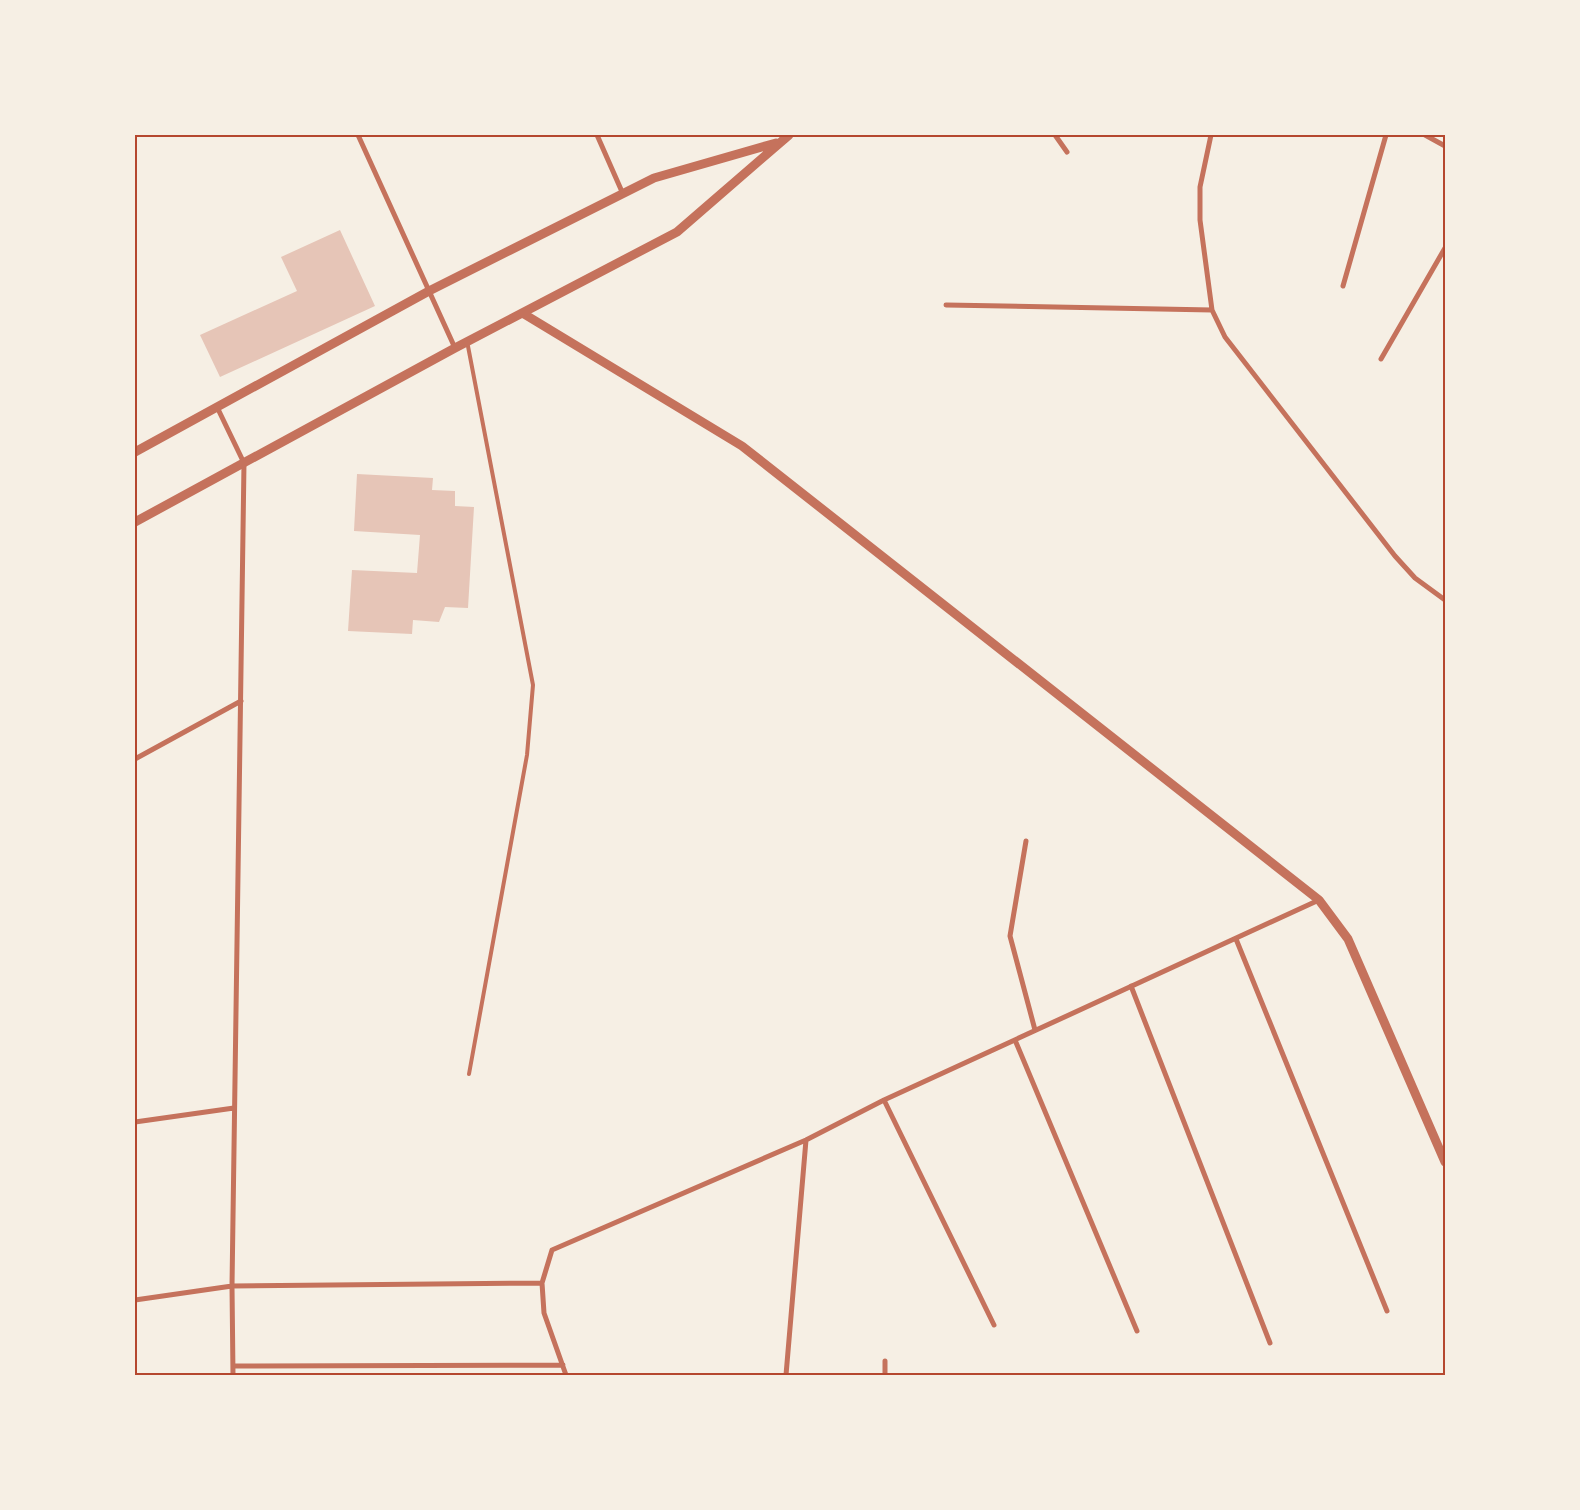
<svg xmlns="http://www.w3.org/2000/svg" width="1580" height="1510" viewBox="0 0 1580 1510" font-family="Mulish,sans-serif">
	<style>
		.building { fill: #e6c5b7 }
		.lines { fill: none; stroke-linecap: round; stroke-linejoin: round }
		.service { stroke: #c5725c; stroke-width: 4 }
		.minor { stroke: #c5725c; stroke-width: 5 }
		.tertiary { stroke: #c5725c; stroke-width: 9 }
		.neatline { fill: none; stroke: #b5482f; stroke-width: 2 }
	</style>
	<rect width="100%" height="100%" fill="#f6efe4"/>
	<path class="building" d="M340,230L375,306L220,377L200,335L297,291L281,257Z
		M357,474L433,478L432,490L455,491V506L474,507L468,608L445,607L439,622L413,620L412,634L348,631L352,570L417,573L420,535L354,531Z"/>
	<g class="lines">
		<path class="service" d="M467,341L533,685L527,755L469,1074"/>
		<path class="minor" d="M358,135L455,348
			M597,135L623,194
			M1055,135L1067,152
			M1211,135L1200,187V220L1212,310L1225,337L1395,556L1415,578L1445,600
			M1425,135L1445,146
			M1343,286L1386,135
			M946,305L1212,310
			M1381,359L1445,248
			M217,407L244,463L232,1286L233,1375
			M135,759L241,701
			M1026,841L1010,936L1035,1030
			M1236,939L1387,1311
			M1131,986L1270,1343
			M1015,1040L1137,1331
			M884,1100L994,1325
			M135,1122L234,1108
			M135,1300L232,1286L542,1283
			M885,1361V1375
			M233,1366L563,1365
			M566,1375L544,1313L542,1283L552,1250L806,1140L884,1100L1319,900
			M786,1375L806,1140"/>
		<path class="tertiary" d="M524,314L742,446L1319,900L1348,939L1445,1162
			M135,452L429,291L654,178L776,143
			M135,522L455,348L677,232L789,135"/>
	</g>
	<rect width="1580" height="1510" fill="none" stroke="#f6efe4" stroke-width="272"/>
	<rect x="136" y="136" width="1308" height="1238" class="neatline"/>
</svg>
